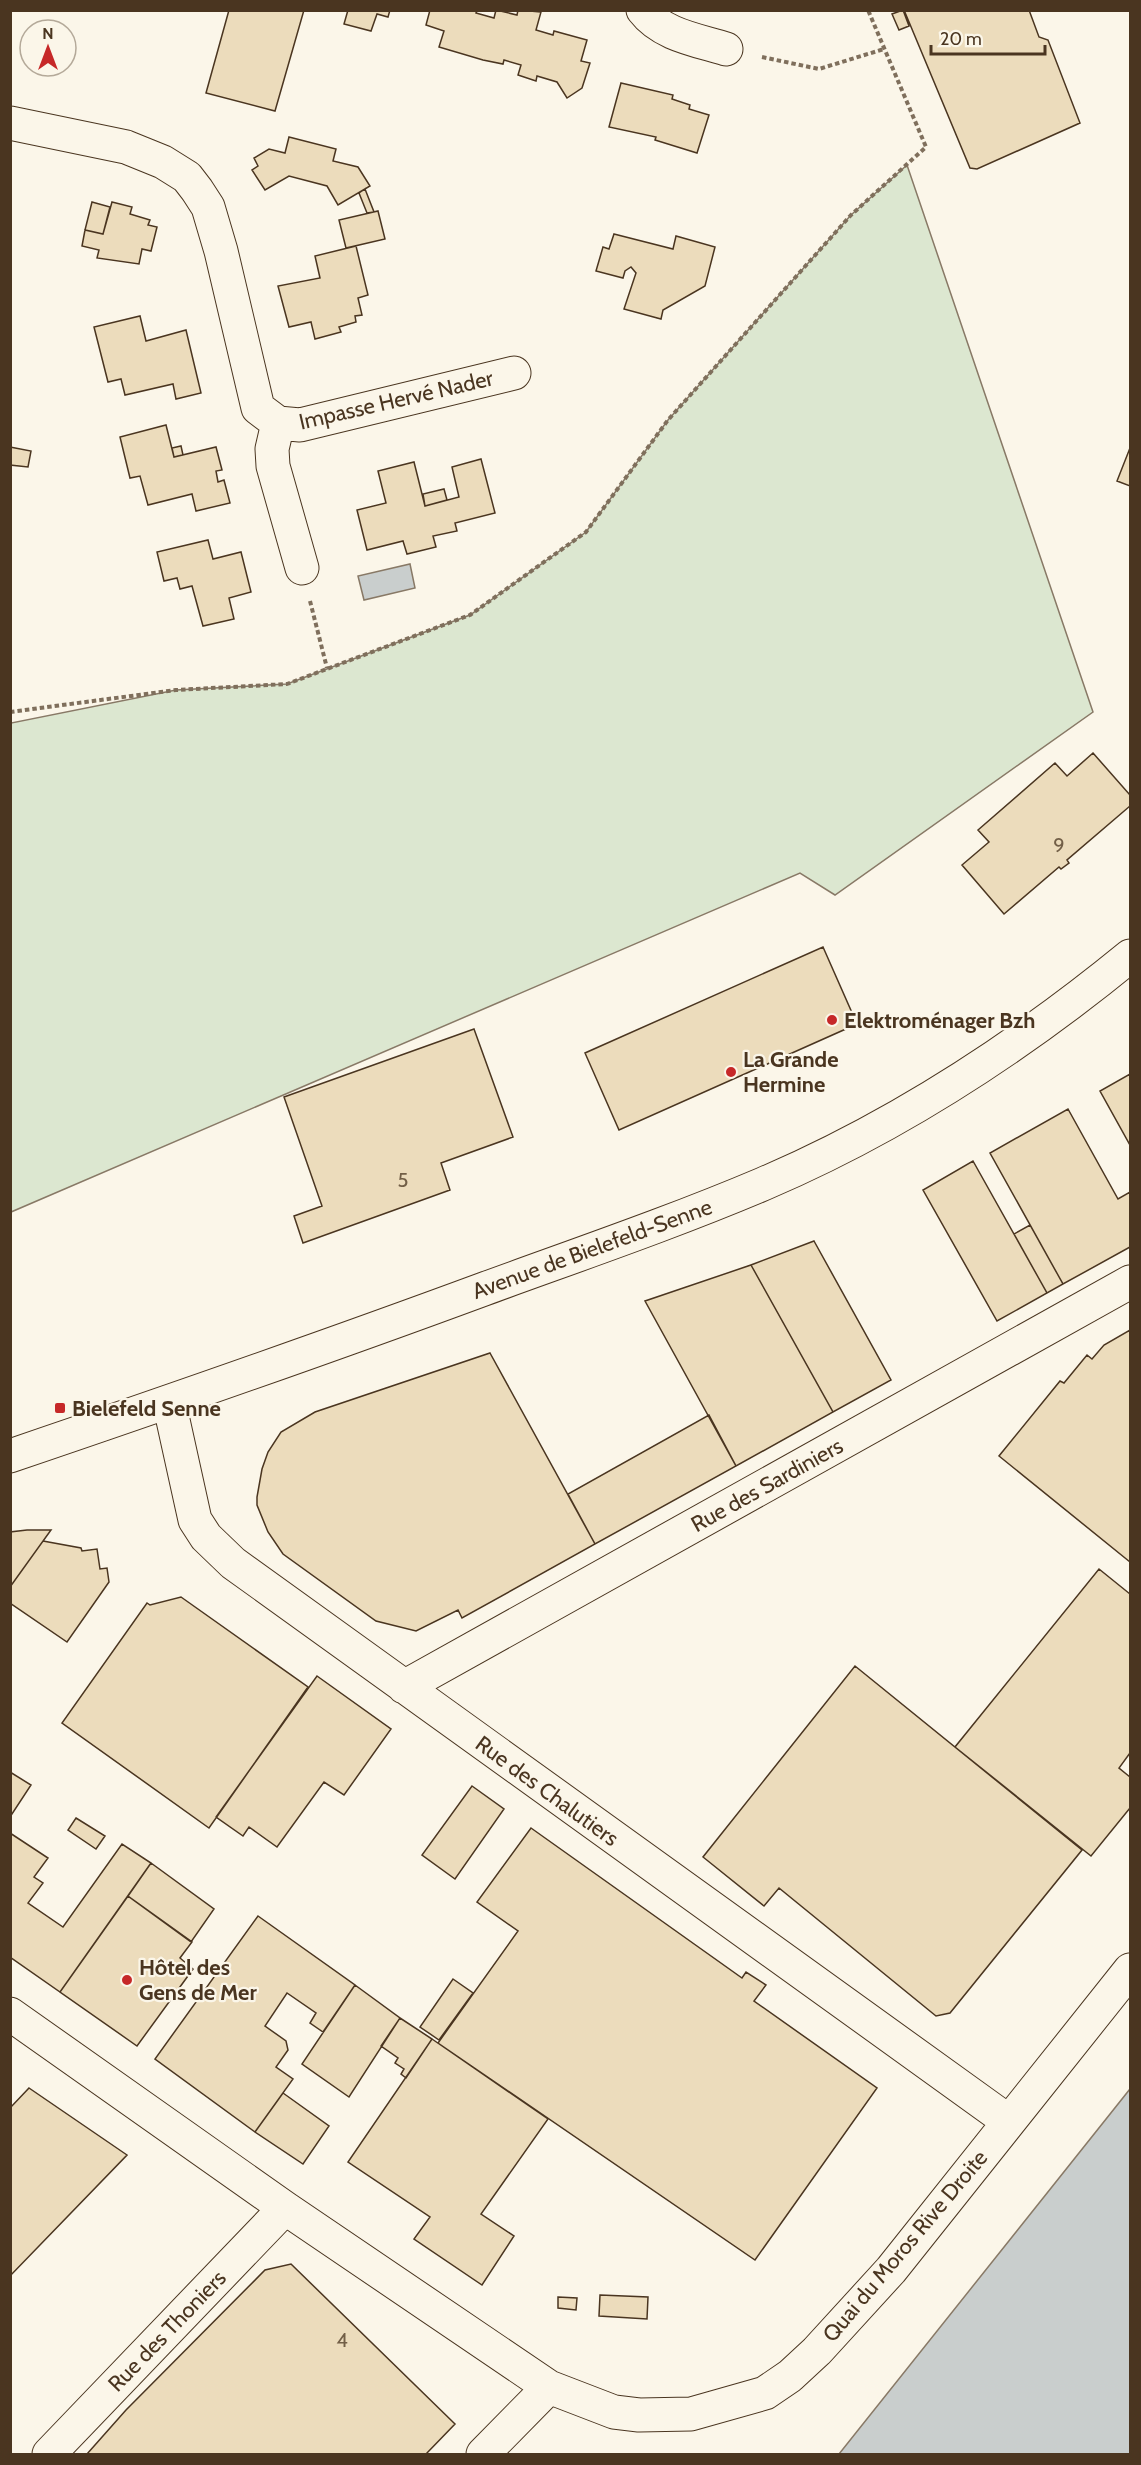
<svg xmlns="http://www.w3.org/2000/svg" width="1141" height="2465" viewBox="0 0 1141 2465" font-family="Cabin,sans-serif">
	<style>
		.green { fill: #dce7d0; stroke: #887966; stroke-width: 1.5 }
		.water { fill: #c9cecd; stroke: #887966; stroke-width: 1.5 }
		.building { fill: #ecdcbc; stroke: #4a3520; stroke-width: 1.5 }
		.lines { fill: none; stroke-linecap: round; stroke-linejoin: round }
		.street-casing { stroke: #4a3520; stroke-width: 35 }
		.secondary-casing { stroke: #4a3520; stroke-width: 35 }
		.path { stroke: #7f6f5c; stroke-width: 4; stroke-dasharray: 4.5 3; stroke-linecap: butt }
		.street { stroke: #fbf6e9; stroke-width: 33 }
		.secondary { stroke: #fbf6e9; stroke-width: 33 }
		.poi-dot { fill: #c62828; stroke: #fbf6e9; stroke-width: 2 }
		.labels { text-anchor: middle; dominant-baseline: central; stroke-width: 4.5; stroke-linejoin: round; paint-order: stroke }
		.number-label { font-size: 20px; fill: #725f47 }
		.street-label { font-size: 22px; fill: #4a3520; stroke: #fbf6e9 }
		.poi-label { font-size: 22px; font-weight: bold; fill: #4a3520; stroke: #fbf6e9; text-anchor: start }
	</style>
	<rect width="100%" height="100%" fill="#fbf6e9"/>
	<path class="green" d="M907,165L1093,712L835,895L800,873L11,1212V723L176,690L287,684L470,615L586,532L668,420L851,215Z"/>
	<path class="water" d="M410,564L415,588L364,600L358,576Z
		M1130,2089V2454H839Z"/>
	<path class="building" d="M229,10H304L275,111L206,93Z
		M348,10H390L388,17L377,14L371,31L344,24Z
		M430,10H477L476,13L494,18L496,10L517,15L518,10L541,12L536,30L553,35L554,31L587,40L581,61L590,63L582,88L567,98L557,82L537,76L536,81L518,75L521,65L504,60L503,64L483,60L439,47L444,31L426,25Z
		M903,10L909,26L899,30L892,14Z
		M904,10H1029L1039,37L1048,40L1080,123L977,169L970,168Z
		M621,83L673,95L672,99L690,105L689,109L709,115L697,153L655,140L656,137L609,127Z
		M289,137L336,149L333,161L358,167L370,186L338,205L327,186L289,176L265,190L252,170L258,166L254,158L269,149L285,153Z
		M365,189L374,212L367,213L359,193Z
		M92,202L110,207L103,234L85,230Z
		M112,202L132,207L130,214L150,220L148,225L157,227L151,251L142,249L139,264L97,258L99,250L82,246L85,230L103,234Z
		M378,211L385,239L346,248L339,220Z
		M614,234L673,249L676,236L715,247L705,286L663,310L661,319L624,309L636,273L631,267L625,271L623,278L596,271L603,247L609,249Z
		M356,246L368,295L358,298L362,315L355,316L356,322L339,327L341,332L315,339L311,322L289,327L278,286L320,278L315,256Z
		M140,316L146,341L186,330L201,393L176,399L173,384L125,395L121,379L108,382L94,327Z
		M166,425L174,457L216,447L222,470L216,471L218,482L224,480L230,503L196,511L192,494L148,505L140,476L130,478L120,437Z
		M181,446L183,455L174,457L172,448Z
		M10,447L31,451L28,467L10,465Z
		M1130,448V486L1117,481Z
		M481,459L495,513L455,523L457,531L433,536L436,547L407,554L403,541L367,550L357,510L386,503L378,471L414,462L425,506L459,497L452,467Z
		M444,489L447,500L425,506L423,494Z
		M208,540L213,559L241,552L251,592L229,598L234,619L203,626L192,586L180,589L177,578L164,581L157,552Z
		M1093,753L1130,795V806L1067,860L1069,863L1061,869L1059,867L1004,914L962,865L989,842L978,830L1055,763L1067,776Z
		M823,947L857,1024L619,1130L585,1053Z
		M474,1029L513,1137L441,1163L450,1190L303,1243L294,1216L322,1206L284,1097Z
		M1130,1074V1145L1100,1091Z
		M1068,1109L1118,1199L1130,1192V1247L1063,1284L990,1153Z
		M973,1161L1047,1293L997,1321L923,1190Z
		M1030,1225L1063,1284L1047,1293L1014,1234Z
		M814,1241L891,1380L833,1412L751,1265Z
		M751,1265L833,1412L736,1466L645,1301Z
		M1130,1330V1562L999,1456L1060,1381L1064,1383L1087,1355L1092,1359L1104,1345Z
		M490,1353L595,1544L462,1618L458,1610L416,1631L376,1621L283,1554L268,1532L257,1505V1497L262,1469L268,1452L281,1432L315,1412Z
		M709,1415L736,1466L595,1544L568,1494Z
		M27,1530H51L10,1587V1532Z
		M43,1541L81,1548L82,1551L97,1549L100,1569L107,1568L109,1582L67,1642L10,1603V1587Z
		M1099,1569L1130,1594V1753L1119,1768L1130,1777V1808L1091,1856L955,1747Z
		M181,1597L308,1687L209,1828L62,1723L147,1603L150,1605Z
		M855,1666L1082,1850L950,2013L936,2016L779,1888L764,1906L703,1857Z
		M317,1676L391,1729L344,1795L324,1782L277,1847L249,1827L243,1836L216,1817Z
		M10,1772L31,1785L10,1817Z
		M472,1786L504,1809L455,1879L422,1855Z
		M76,1818L105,1836L96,1849L68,1830Z
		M531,1828L742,1978L746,1972L766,1985L754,2001L877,2088L755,2260L438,2043L518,1931L477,1902Z
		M10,1833L48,1858L34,1877L43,1883L28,1903L63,1927L122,1844L151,1863L60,1992L10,1957Z
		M151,1863L214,1909L191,1942L128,1896Z
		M128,1896L192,1942L180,1958L193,1969L137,2046L60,1992Z
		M258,1916L355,1985L323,2032L310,2023L316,2013L287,1993L265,2026L286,2041L288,2050L276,2067L293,2079L255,2132L155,2059Z
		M453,1979L473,1993L439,2040L420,2027Z
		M355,1985L400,2018L349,2097L302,2064Z
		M400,2018L432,2039L406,2078L401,2074L404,2069L395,2063L398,2058L381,2046Z
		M432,2039L548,2119L481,2214L514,2236L482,2285L414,2239L430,2217L348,2162Z
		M29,2088L127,2155L10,2276V2108Z
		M283,2093L329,2126L303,2164L255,2132Z
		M291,2264L455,2424L426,2454H87L126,2410L265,2270Z
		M600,2295L648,2297L647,2319L599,2316Z
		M558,2297L577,2298L576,2310L558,2308Z"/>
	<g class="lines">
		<g class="street-casing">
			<path id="street" d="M643,10C662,35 697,40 726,49
				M10,123L126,147L163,162L187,177L197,190L208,207L221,251L258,408L278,423L300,425L514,373
				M278,423L272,449L273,466L302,568
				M169,1402L195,1520L206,1537L233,1563L1008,2121
				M404,1687L1130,1282
				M10,2014L285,2208L549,2387L614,2412L639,2415L691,2414L765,2393L790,2376L817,2351L891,2270L1130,1970
				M49,2454L285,2208
				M483,2454L549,2387"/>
		</g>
		<g class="secondary-casing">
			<path id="secondary" d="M10,1456C169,1402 327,1347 484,1289C577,1255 671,1223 763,1184C894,1128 1020,1046 1130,956"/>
		</g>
		<path class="path" d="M762,57L819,69L884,49
			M310,601L327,668
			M10,712L176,690L287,684L470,615L586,532L668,420L851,215L926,147L868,10"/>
		<use href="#street" class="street"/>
		<use href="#secondary" class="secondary"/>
	</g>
	<g class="poi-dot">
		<circle cx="832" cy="1020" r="6"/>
		<circle cx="731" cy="1072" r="6"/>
		<rect x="54" y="1402" width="12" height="12" rx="3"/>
		<circle cx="127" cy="1980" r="6"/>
	</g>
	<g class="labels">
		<g class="number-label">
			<text x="1059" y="845">9</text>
			<text x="403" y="1180">5</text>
			<text x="342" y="2340">4</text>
		</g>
		<g class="street-label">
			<text transform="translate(396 400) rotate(-13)">Impasse Hervé Nader</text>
			<text transform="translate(592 1249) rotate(-20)">Avenue de Bielefeld-Senne</text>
			<text transform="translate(767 1485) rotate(-29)">Rue des Sardiniers</text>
			<text transform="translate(547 1791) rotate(36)">Rue des Chalutiers</text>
			<text transform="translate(905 2246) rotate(-50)">Quai du Moros Rive Droite</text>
			<text transform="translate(167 2331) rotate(-46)">Rue des Thoniers</text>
		</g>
		<g class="poi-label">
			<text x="844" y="1020">Elektroménager Bzh</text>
			<text x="743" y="1059">La Grande<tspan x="743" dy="25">Hermine</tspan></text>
			<text x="72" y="1408">Bielefeld Senne</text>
			<text x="139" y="1967">Hôtel des<tspan x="139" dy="25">Gens de Mer</tspan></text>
		</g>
	</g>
	<rect width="1141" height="2465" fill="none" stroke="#4a3520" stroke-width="24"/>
	<g transform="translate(48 48)"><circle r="28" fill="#fbf6e9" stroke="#b4a999" stroke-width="1.5"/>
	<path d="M0-4.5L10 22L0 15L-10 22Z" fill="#c62828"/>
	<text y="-9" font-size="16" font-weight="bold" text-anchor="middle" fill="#4a3520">N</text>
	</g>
	<path d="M931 45v9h114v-9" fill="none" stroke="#4a3520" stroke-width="3"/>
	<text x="940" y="45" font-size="18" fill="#4a3520" stroke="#fbf6e9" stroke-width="4.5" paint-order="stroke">20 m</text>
</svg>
